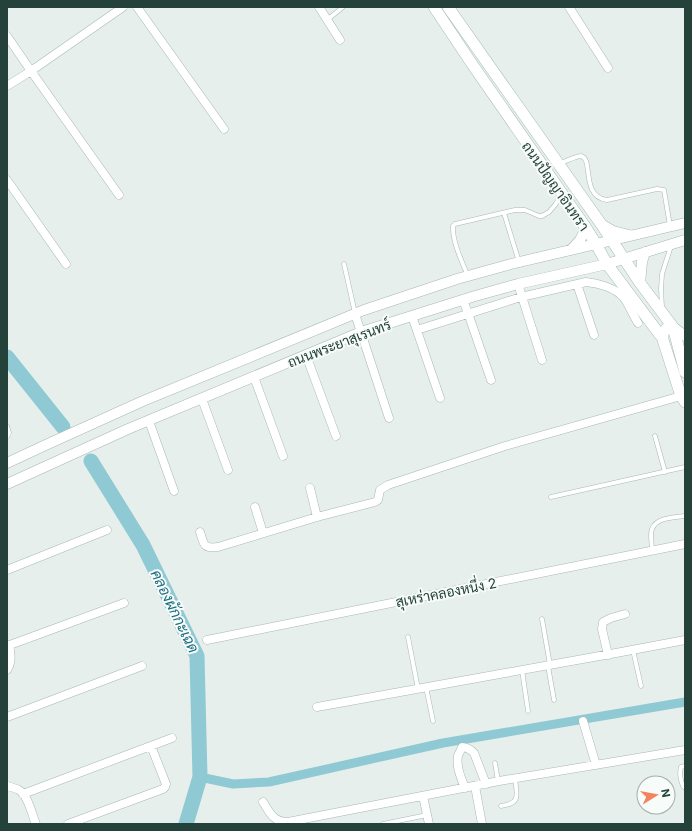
<svg xmlns="http://www.w3.org/2000/svg" width="692" height="831" viewBox="0 0 692 831" font-family="Inter,Sarabun,sans-serif">
	<style>
		.lines { fill: none; stroke-linecap: round; stroke-linejoin: round }
		.canal { stroke: #8ec9d4; stroke-width: 9 }
		.river { stroke: #8ec9d4; stroke-width: 15 }
		.service-casing { stroke: #a8b8b2; stroke-width: 5 }
		.minor-casing { stroke: #a8b8b2; stroke-width: 9 }
		.tertiary-casing { stroke: #a8b8b2; stroke-width: 11 }
		.secondary-casing { stroke: #a4bbb3; stroke-width: 12 }
		.service { stroke: #fff; stroke-width: 4 }
		.minor { stroke: #fff; stroke-width: 8 }
		.tertiary { stroke: #fff; stroke-width: 10 }
		.secondary { stroke: #fff; stroke-width: 11 }
		.labels { text-anchor: middle; dominant-baseline: central; stroke-width: 4; stroke-linejoin: round; paint-order: stroke }
		.street-label { font-size: 14px; fill: #24423a; stroke: #f7fbf9 }
		.water-label { font-size: 15px; font-style: italic; fill: #1c6f80; stroke: #f7fbf9 }
	</style>
	<rect width="100%" height="100%" fill="#e6efeb"/>
	<g class="lines">
		<path class="canal" d="M200,777L233,784L269,782L443,743L685,702"/>
		<path class="river" d="M7,357L63,427
			M91,461L143,545L197,656L200,777L186,824"/>
		<g class="service-casing">
			<path id="service" d="M327,20L343,7
				M560,163C565,162 576,156 581,156C594,159 580,196 607,200L657,189L664,190L670,226
				M504,213L519,262
				M344,264L355,313
				M468,276C462,262 452,241 453,226L455,224L515,210H525L539,216H542L549,212L555,205L562,195
				M662,307L661,289L662,274L671,246
				M7,426L9,433L7,437
				M655,436L665,472
				M551,497L685,467
				M652,551C652,546 651,540 651,534C652,517 672,518 685,516
				M542,619L550,665
				M408,637L418,689
				M633,650L641,686
				M548,666L554,700
				M522,670L528,711
				M426,687L433,721
				M495,763L498,781
				M685,766L681,767C679,773 681,785 685,788
				M501,806C521,803 517,796 515,778
				M383,824L427,815"/>
		</g>
		<g class="minor-casing">
			<path id="minor" d="M137,7L224,129
				M319,7L340,40
				M569,7L608,68
				M7,36L31,71L119,195
				M7,86L31,71L123,7
				M7,180L66,264
				M518,284L542,360
				M577,284L594,335
				M463,300L468,313L491,380
				M355,314L389,418
				M412,316L440,398
				M417,330L521,297L586,282C598,283 616,288 624,298C629,305 633,315 638,323
				M306,355L336,436
				M254,377L283,456
				M202,399L228,470
				M149,421L174,491
				M310,488L317,517
				M255,507L263,533
				M200,532C204,544 203,549 218,547L317,517L375,502L378,500L380,490L388,485L505,446L681,396
				M7,570L107,530
				M207,640L685,544
				M7,646L124,603
				M608,655L602,629L603,622L611,618L625,614
				M7,670C12,662 11,654 9,645
				M317,707L616,653L685,640
				M7,717L142,666
				M583,721L596,765
				M7,786C11,787 15,788 19,790C28,795 32,815 36,824
				M475,786L482,824
				M465,788C461,778 456,767 458,756C459,753 461,750 462,747C467,747 470,749 474,753L486,784
				M23,794L172,738
				M423,796L429,824
				M263,802C270,813 273,822 288,822L499,781L685,750
				M68,824L163,789L165,787L166,784L151,746"/>
		</g>
		<g class="tertiary-casing">
			<path id="tertiary" d="M601,224L613,231L629,235
				M571,250L580,240L586,228
				M640,283L642,262L645,252
				M673,327L685,336
				M7,463L50,443L143,401L364,310L457,279L511,264L685,223
				M7,484L128,429L361,332L475,296L518,284L607,264L685,240"/>
		</g>
		<g class="secondary-casing">
			<path id="secondary" d="M434,7L472,64L586,228L596,244L607,264L660,335
				M448,7L601,224L640,283L673,327L685,372
				M667,328L663,333V340L681,396L685,402"/>
		</g>
		<use href="#service" class="service"/>
		<use href="#minor" class="minor"/>
		<use href="#tertiary" class="tertiary"/>
		<use href="#secondary" class="secondary"/>
	</g>
	<g class="labels">
		<g class="street-label">
			<text transform="translate(556 186) rotate(55)">ถนนปัญญาอินทรา</text>
			<text transform="translate(339 343) rotate(-21)">ถนนพระยาสุเรนทร์</text>
			<text transform="translate(446 592) rotate(-11)">สุเหร่าคลองหนึ่ง 2</text>
		</g>
		<g class="water-label">
			<text transform="translate(175 611) rotate(64)">คลองผักกะเฉด</text>
		</g>
	</g>
	<rect width="692" height="831" fill="none" stroke="#24423a" stroke-width="16"/>
	<g transform="translate(656 795) rotate(79)"><circle r="19" fill="#f7fbf9" stroke="#a3b1ad"/>
	<path d="M0-3L7 15L0 10L-7 15Z" fill="#f4845f"/>
	<text y="-6" font-size="11" font-weight="bold" text-anchor="middle" fill="#24423a">N</text>
	</g>
</svg>
